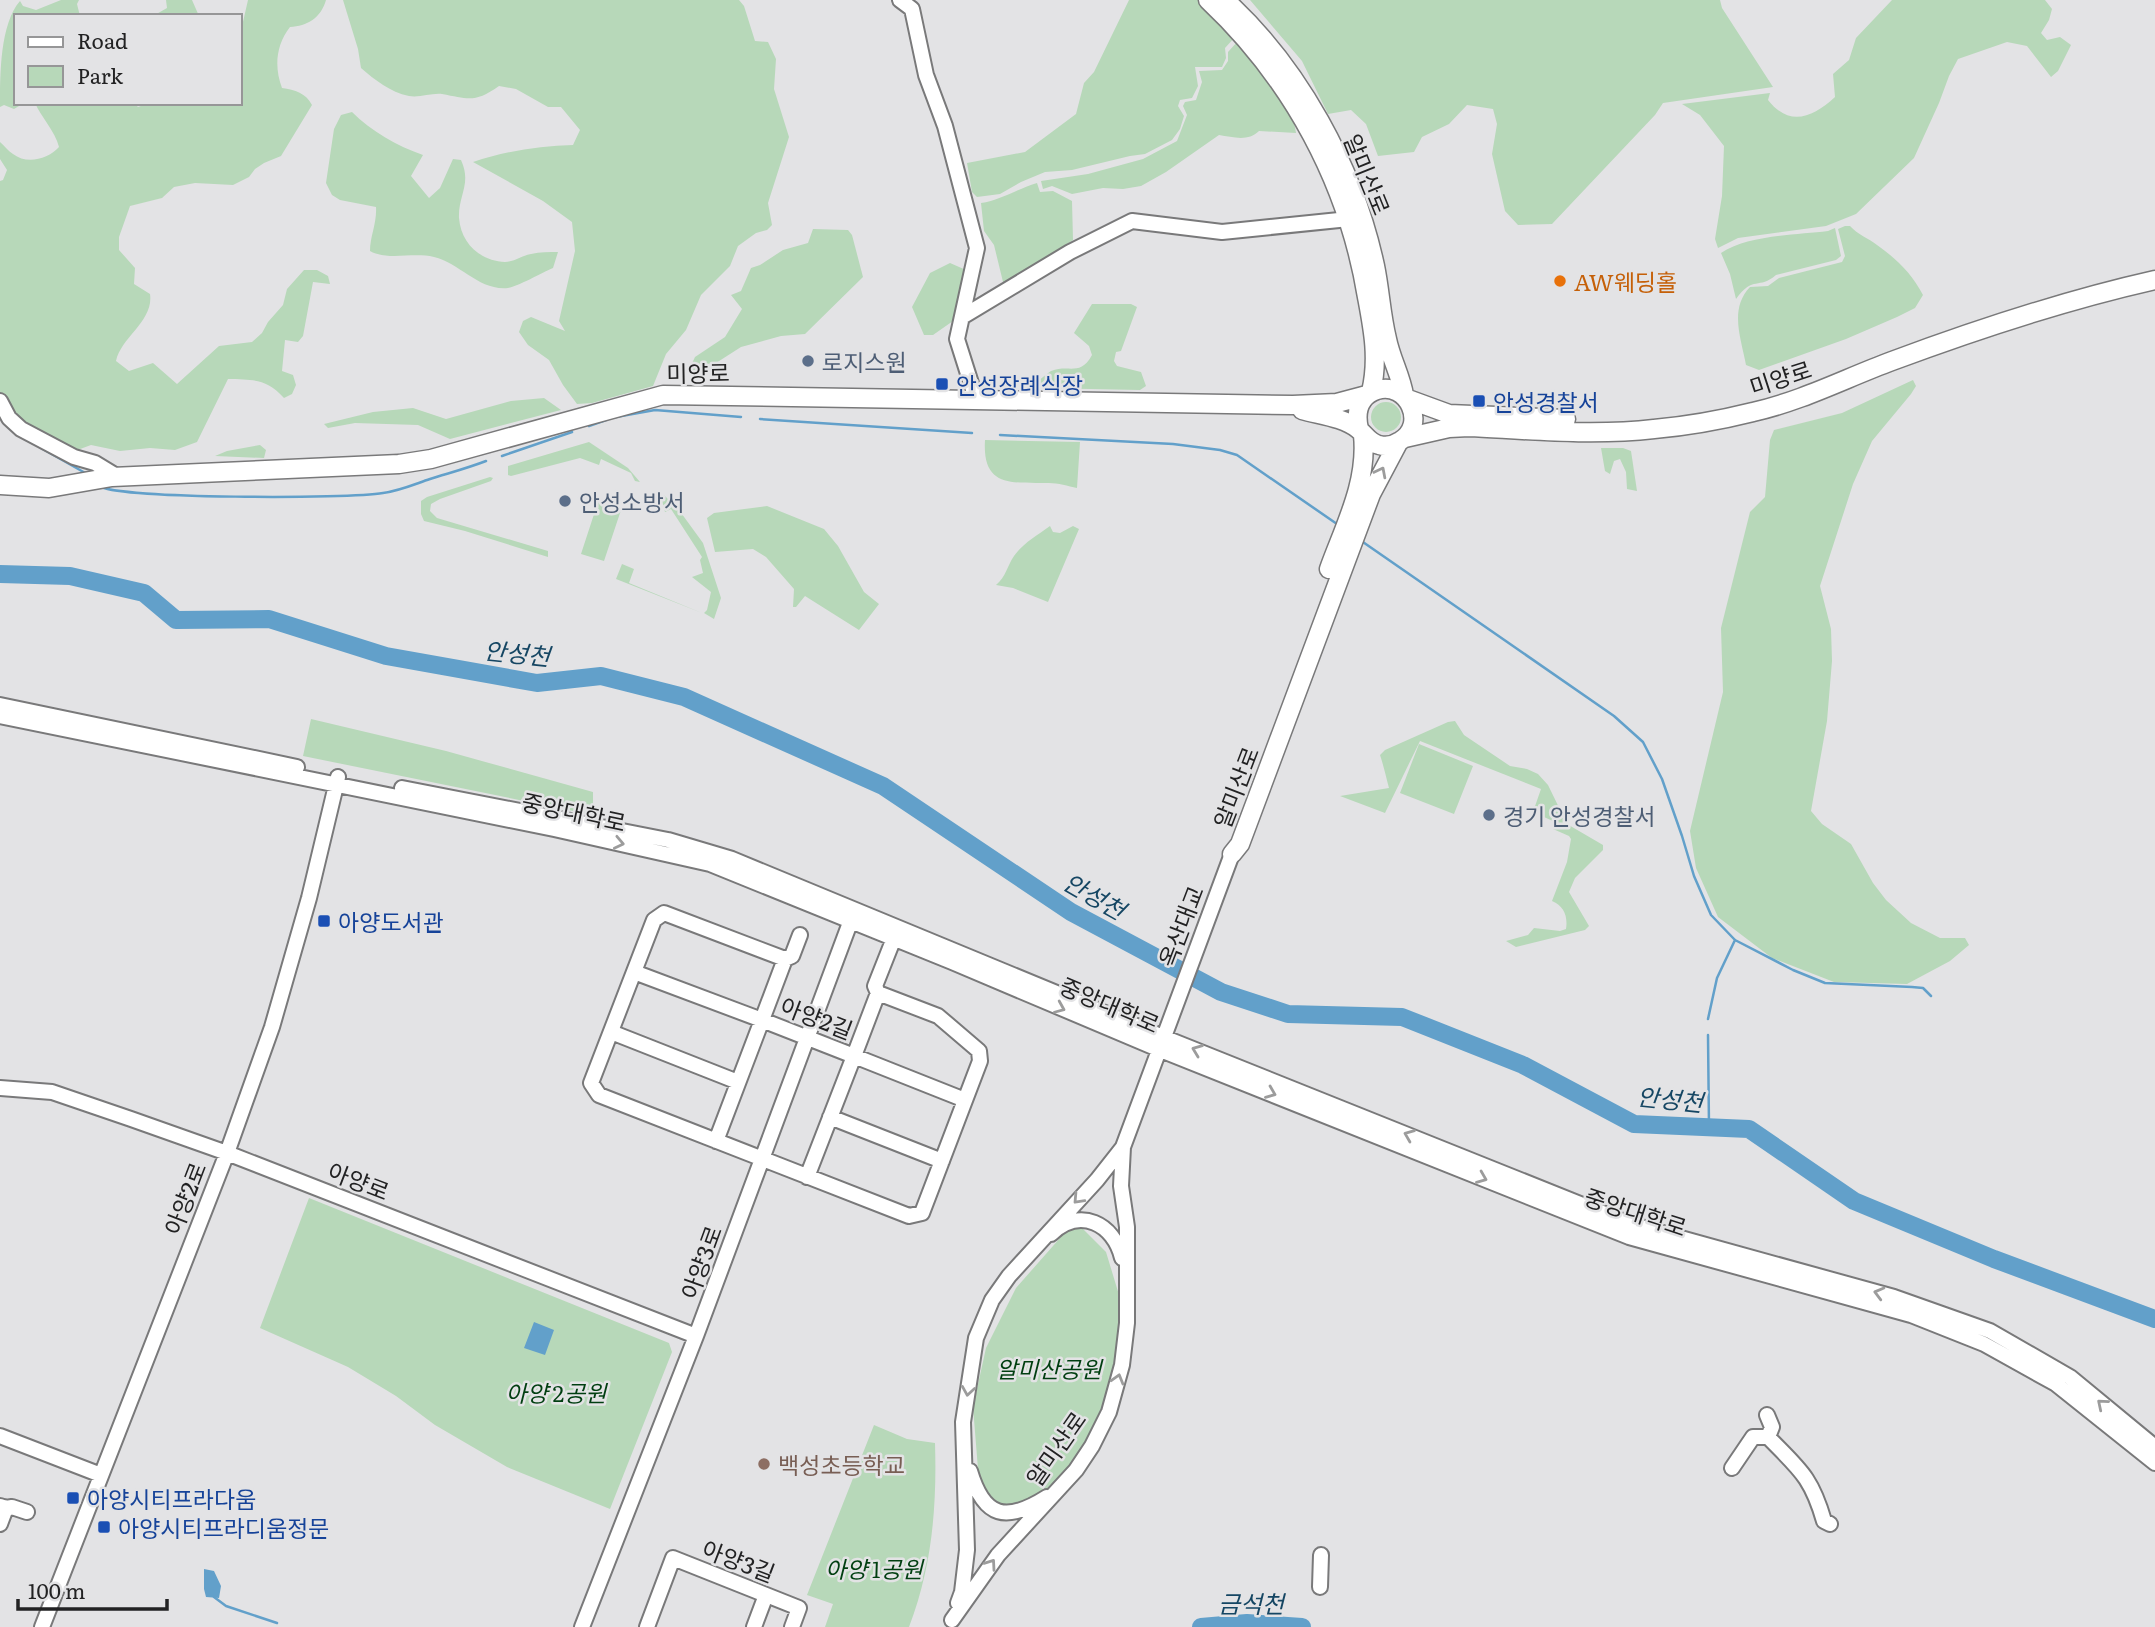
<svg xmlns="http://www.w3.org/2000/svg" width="2155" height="1627" viewBox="0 0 2155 1627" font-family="Literata,'Noto Sans KR',serif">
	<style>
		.green { fill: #b7d8b9 }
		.water { fill: #62a0ca }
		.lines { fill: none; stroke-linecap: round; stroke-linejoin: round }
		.stream { stroke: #62a0ca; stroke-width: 2.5 }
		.river { stroke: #62a0ca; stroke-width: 18 }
		.minor-casing { stroke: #79797a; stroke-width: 18 }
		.major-casing { stroke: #79797a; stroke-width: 21 }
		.minor { stroke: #fff; stroke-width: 14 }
		.major { stroke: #fff; stroke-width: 18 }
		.oneway { stroke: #9c9c9c }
		.food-dot { fill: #e8710a; stroke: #e3e3e5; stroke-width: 2.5 }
		.service-dot { fill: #5c6f8a; stroke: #e3e3e5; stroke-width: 2.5 }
		.transit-dot { fill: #1a4fb4; stroke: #e3e3e5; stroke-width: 2.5 }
		.education-dot { fill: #8d6e63; stroke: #e3e3e5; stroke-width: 2.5 }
		.labels { text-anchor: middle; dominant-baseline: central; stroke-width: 5; stroke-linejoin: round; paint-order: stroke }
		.street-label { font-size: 23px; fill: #222223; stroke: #e3e3e5 }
		.food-label { font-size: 23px; fill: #c56008; stroke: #e3e3e5; text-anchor: start }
		.service-label { font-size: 23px; fill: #4e5e75; stroke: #e3e3e5; text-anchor: start }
		.transit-label { font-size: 23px; fill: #164399; stroke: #e3e3e5; text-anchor: start }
		.park-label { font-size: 23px; font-style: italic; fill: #013f11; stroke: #e3e3e5 }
		.education-label { font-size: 23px; fill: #785e54; stroke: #e3e3e5; text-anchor: start }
		.water-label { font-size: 24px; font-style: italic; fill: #154663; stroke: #e3e3e5 }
	</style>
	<rect width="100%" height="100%" fill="#e3e3e5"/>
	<path class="green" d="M61,0H79L77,4L80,16H16V103H24L14,109L4,105L0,107C0,74 0,24 20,1L23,6L36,10Z
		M166,0H192L199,16H153L167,8Z
		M248,0H326C321,18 307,26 290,27C276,45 274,67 282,88C295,90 306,93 312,105L281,156L264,163L255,169L249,177L233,185L195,183L174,187L162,198L130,206L119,237V250L135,268L134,284L150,294C154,321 121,337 116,361L129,371L153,363L177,384L219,346L252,342L262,333L268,322L283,305L287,289L304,270H317L328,276L330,284L313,282L303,336L298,342L285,340L282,371L293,375L296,385L292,394L284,398C266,378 253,380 228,379L197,442L175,450L150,448L120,451L91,445L72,452L20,426L0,395V181L3,180L7,170L0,159V142C5,146 8,151 13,154C27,165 48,159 59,147C55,131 41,117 35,103H134L138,107L149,103H240V35Z
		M343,0H739L744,6L755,41L768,42L776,59L774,89L789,137L768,203L772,225L767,230L756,233L738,246L730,266L701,295L686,330L666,354L653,386L592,403L577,404L563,385L549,360L528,345L519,332L523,321L531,317L565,331L559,321L575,251L572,222L543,201L473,162C505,151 540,146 573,145L580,130L561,107H548L516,89L499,86C475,103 469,99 442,94C431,93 419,98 409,96C390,92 375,80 361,68L358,49Z
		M1129,0H1198L1235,37L1225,48L1226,58L1222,67H1195L1198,86L1192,98L1180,100L1178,106L1184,116L1180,129L1172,140L1145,154L1130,156L1072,170L1045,172L1021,182L1000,194L977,197L972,192L967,163L1025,152L1076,114L1084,83L1094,72Z
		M1250,0H1720L1722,8L1773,87L1663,103L1655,115L1552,224L1518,225L1505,211L1492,154L1497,124L1493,109L1467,105L1449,124L1422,137L1414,152L1378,156L1366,124L1351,110L1328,114L1302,61Z
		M1892,0H2045L2052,9L2049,20L2041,33L2047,40L2060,37L2071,45L2058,71L2051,77L2027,46L2007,42L1958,59L1949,76L1939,103L1914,158L1856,214L1826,226L1738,238L1718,248L1715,239L1722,196L1724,146L1700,115L1682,104L1770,93L1768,100C1790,128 1813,117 1835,97L1833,74L1849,60L1856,38Z
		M1238,41C1257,64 1293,102 1296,133L1259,131C1248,142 1233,137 1219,135L1166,172L1141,186L1123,189L1103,188L1072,194L1052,186L1043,189L1041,181L1088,174L1143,159L1177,141L1187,115L1183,106L1185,102L1196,100L1202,82L1199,71L1222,70L1228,61V52Z
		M352,112C371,131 397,146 423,155L411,176L429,198L440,188L453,159L461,160C472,184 458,195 459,218C461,244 481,261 505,262C514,262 523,255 531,254C540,252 549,252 558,252L553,268C541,273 519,286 508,288C479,291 460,263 434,257C412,252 388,261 370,251C370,236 377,223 376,207L340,200L332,195L326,183L334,129L341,115Z
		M1037,183L1040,192L1053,191L1072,201L1073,240L1004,286L994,245L984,231L981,203C1001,200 1017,189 1037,183Z
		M1845,226H1850C1858,235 1868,238 1877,245C1897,259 1912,274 1923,295L1915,308L1897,317L1846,339L1759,370L1746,365C1741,338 1729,309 1750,287L1768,286L1779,278L1842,262L1845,256L1838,229Z
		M1835,228L1841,256L1836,260L1776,275C1759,290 1753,275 1736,299L1730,274L1721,253C1747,235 1796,235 1828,231Z
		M813,229L848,230L852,235L863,277L805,334L781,336L741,347L716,363L688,372L695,357L725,337L742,309L731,295L741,291L751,268L760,265L783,250L808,243Z
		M950,263L966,270L958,313L953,321L933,335H924L912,307L930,273Z
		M1092,304H1131L1137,307L1121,351L1116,352L1114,361L1117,366L1141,372L1146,386L1140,390L1039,388L1037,382C1042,378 1046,374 1051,371C1069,364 1080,377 1092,355L1089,346L1074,333Z
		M1913,380L1916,386L1911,394L1872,441L1853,484L1820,586L1831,629L1832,661L1827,721L1811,811L1822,824L1851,844L1873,883L1886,900L1911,923L1940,938H1965L1969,945L1950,961L1907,984L1834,982L1772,958L1718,917L1696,868L1690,831L1723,692L1721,628L1750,512L1765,497L1770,440L1774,430L1842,413Z
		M544,398L561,410L450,439L418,425L355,423L328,428L324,424L373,412L413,408L446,419L511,401Z
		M1371 417a15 15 0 1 1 30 0a15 15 0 1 1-30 0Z
		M985,440L1080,442L1077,488C1068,486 1058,483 1049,483C1013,482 982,489 985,440Z
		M589,442L628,468L640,482L635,481L631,473L601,459L599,465L580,458L511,476L508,475V466Z
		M260,445L266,450L264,458L215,456L227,451Z
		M1601,448H1623L1631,451L1637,491L1627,489L1626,472L1620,459L1614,461L1610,474L1605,471Z
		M490,477L493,478L491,481L440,499L431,504L430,511L437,518L548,551V557L465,531L424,521L421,514V501L427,497Z
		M664,495L679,510L703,543L721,598L714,619L704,613L707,610L711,592L692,577L703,573L700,560L702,557L671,509L665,512L661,497Z
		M598,502L621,510L604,561L581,554Z
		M767,506L824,529L838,546L864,592L879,604L859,630L805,596L796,607H793L794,589L766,557L753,549L715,552L707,518L714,513Z
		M1050,526L1053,532L1060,533L1073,526L1079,529L1048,602L1013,588L996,585C1006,577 1007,566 1014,556C1023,543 1038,535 1050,526Z
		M622,564L634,569L629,583L702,613L616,579Z
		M311,719L446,751L593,792V815L303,756Z
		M1455,721L1464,735L1510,766L1527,769L1538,774L1548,785L1567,824L1603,845V850L1575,878L1569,892L1589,926L1585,930L1516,947L1506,941L1528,935L1534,928L1560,931L1566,929C1568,916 1564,906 1552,901L1567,862L1571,839L1569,836L1553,829L1555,822L1533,812L1541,789L1420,741L1385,813L1340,796L1389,788C1386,777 1384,767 1380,755L1385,750L1448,722Z
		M1419,744L1473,766L1454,814L1400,793Z
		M309,1198L669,1343L672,1352L610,1509L507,1467L435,1425L396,1396L348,1367L260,1328Z
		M1075,1221L1106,1252L1123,1308L1113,1382L1093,1436L1038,1508L1004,1512L980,1494L973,1407L986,1348L1016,1288Z
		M874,1425L907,1439L935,1443C937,1507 932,1567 909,1627H825L833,1604L807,1595Z"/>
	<path class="water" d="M534,1322L554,1330L545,1355L524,1348Z
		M204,1569L214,1571L221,1586L219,1598L206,1597L204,1589Z"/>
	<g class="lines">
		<path class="stream" d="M616,417L655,410L741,417
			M760,419L972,433
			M589,426L606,420
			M1000,435L1173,444L1220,450L1237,455L1337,524
			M41,448L87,474
			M502,456L572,432
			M100,486C115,499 351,499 383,493C399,491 415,484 430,479C449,473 468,468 486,461
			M1360,540L1614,716L1643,742L1662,779L1682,836L1694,876L1711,915L1735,940L1793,970L1825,983L1912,987L1923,988L1931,996
			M1708,1019L1717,978L1735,940
			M1708,1035L1709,1127
			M214,1597L226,1606L277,1623"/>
		<path class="river" d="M0,574L70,576L144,593L176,620L269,619L386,656L537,683L601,676L684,697L883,786L1071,912L1221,992L1288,1014L1402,1017L1523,1065L1634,1124L1749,1129L1854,1201L1994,1259L2155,1319
			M1201,1627L1247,1623L1302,1627"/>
		<g class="minor-casing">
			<path id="minor" d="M900,0L912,9L926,75L945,126L977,248L957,339L976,399
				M962,317L1070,252L1132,221L1222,232L1349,219
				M0,401L9,418L21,429L74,457L95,463L118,477
				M0,705L297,767
				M0,716L554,829L710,864L952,962L1158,1049L1629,1237L1911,1315L1984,1344L2056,1384L2155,1463
				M402,788L668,840L732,859L1163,1037L1630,1224L1894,1297L1990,1331L2070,1377L2155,1447
				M664,913L785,959L762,1020L854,1056L878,993L938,1016L979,1051L980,1061L922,1213L909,1216L599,1095L591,1083L654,920Z
				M785,959L792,956L800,935
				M634,972L762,1020L716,1141
				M878,993L875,986L894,938
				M611,1032L738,1082
				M0,1088L52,1092L131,1119L227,1153L696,1336
				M830,1117L942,1161
				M807,1177L854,1056L965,1100
				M1051,1234C1080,1206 1114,1224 1122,1258
				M1767,1415L1772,1427L1768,1437C1799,1469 1811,1476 1824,1521L1830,1524
				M0,1436L101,1475
				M1732,1468L1753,1437H1768
				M970,1471C984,1518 1006,1523 1047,1497
				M0,1506L6,1508L0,1524
				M6,1508L12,1507L27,1512
				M1320,1587L1321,1555
				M958,1603L962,1592L967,1550L963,1422L976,1338L992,1300L1009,1276L1097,1180L1123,1147
				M952,1620L998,1555L1076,1470L1092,1446L1109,1412L1122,1365L1127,1323V1227L1121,1186L1123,1147L1232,854
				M42,1627L227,1153L272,1027L309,898L338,777
				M582,1627L696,1336L854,912
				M647,1627L673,1558L799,1608L792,1627
				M754,1627L766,1595"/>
		</g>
		<g class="major-casing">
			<path id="major" d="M1208,0C1292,79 1348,182 1367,297C1373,329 1379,359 1371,392
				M1225,0C1299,67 1354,168 1375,266C1380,290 1381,315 1387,339C1391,359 1401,376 1404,395
				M1408,399L1449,414L1566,419
				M1302,410C1319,415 1343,417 1358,429C1366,435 1369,443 1379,445C1386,447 1394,445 1400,441C1428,425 1408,381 1377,390C1359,396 1355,412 1359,429
				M1405,438L1449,428L1469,427C1530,430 1593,436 1654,429C1688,426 1721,420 1753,412C1802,401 1846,378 1892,361C1978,329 2066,300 2155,280
				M0,485L49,488L112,477L399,464L431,459L663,395L1293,405L1337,403L1367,395
				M1329,569C1345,525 1368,482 1363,435
				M1232,854L1240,844L1371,494L1398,443"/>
		</g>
		<use href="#minor" class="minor"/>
		<use href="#major" class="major"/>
	</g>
	<defs><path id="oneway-chevron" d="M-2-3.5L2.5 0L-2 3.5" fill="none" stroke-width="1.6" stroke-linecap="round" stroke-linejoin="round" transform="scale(1.75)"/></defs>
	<g class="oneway">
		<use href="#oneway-chevron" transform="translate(1381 472) rotate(-63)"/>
		<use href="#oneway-chevron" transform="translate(619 843) rotate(12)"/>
		<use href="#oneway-chevron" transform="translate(1060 1008) rotate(23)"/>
		<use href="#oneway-chevron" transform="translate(1197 1050) rotate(-159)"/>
		<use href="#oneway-chevron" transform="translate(1271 1093) rotate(22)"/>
		<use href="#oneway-chevron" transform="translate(1409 1135) rotate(-158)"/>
		<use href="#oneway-chevron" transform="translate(1482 1178) rotate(22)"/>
		<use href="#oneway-chevron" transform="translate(1078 1199) rotate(133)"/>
		<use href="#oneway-chevron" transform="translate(1879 1293) rotate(-165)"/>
		<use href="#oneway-chevron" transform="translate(1118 1379) rotate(-74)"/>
		<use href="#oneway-chevron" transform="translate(968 1391) rotate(99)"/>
		<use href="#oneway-chevron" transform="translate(2102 1404) rotate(-140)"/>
		<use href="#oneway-chevron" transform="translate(991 1564) rotate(-55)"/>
	</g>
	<circle class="food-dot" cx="1560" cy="281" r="7"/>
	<g class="service-dot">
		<circle cx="808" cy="361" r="7"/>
		<circle cx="565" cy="501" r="7"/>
		<circle cx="1489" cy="815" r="7"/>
	</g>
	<g class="transit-dot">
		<rect x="935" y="377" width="14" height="14" rx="3.5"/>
		<rect x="1472" y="394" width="14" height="14" rx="3.5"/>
		<rect x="317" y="914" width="14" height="14" rx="3.5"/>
		<rect x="66" y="1491" width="14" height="14" rx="3.5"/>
		<rect x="97" y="1520" width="14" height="14" rx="3.5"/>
	</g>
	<circle class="education-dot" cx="764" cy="1464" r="7"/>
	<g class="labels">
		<g class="street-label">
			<text transform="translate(1368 174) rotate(68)">알미산로</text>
			<text transform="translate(698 372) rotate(-1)">미양로</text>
			<text transform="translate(1780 377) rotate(-18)">미양로</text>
			<text transform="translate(1235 787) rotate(-69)">알미산로</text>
			<text transform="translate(574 811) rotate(12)">중앙대학로</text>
			<text transform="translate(1180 926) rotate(-69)">옥산대교</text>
			<text transform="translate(1110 1004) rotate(23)">중앙대학로</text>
			<text transform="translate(817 1017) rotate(21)">아양2길</text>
			<text transform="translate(359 1180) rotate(21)">아양로</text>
			<text transform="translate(184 1198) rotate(-69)">아양2로</text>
			<text transform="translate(1636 1211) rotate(18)">중앙대학로</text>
			<text transform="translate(700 1262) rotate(-70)">아양3로</text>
			<text transform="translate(1055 1448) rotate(-55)">알미산로</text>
			<text transform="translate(739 1560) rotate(21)">아양3길</text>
		</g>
		<g class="food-label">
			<text x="1574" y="281">AW웨딩홀</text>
		</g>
		<g class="service-label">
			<text x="822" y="361">로지스원</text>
			<text x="579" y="501">안성소방서</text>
			<text x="1503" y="815">경기 안성경찰서</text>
		</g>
		<g class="transit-label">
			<text x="956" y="384">안성장례식장</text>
			<text x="1493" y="401">안성경찰서</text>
			<text x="338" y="921">아양도서관</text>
			<text x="87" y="1498">아양시티프라다움</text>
			<text x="118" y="1527">아양시티프라디움정문</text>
		</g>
		<g class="park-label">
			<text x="1049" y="1368">알미산공원</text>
			<text x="556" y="1392">아양 2공원</text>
			<text x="874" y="1568">아양 1공원</text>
		</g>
		<g class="education-label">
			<text x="778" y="1464">백성초등학교</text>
		</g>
		<g class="water-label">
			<text transform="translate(517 652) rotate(6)">안성천</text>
			<text transform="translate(1095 895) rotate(30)">안성천</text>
			<text transform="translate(1670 1098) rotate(6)">안성천</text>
			<text x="1251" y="1602">금석천</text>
		</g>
	</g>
	<rect x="14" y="14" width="228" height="91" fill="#e3e3e5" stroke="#969697" stroke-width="2"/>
	<rect x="28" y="37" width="35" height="10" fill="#ffffff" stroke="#969697" stroke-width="2"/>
	<text x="77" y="49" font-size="21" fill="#222223">Road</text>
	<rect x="28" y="66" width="35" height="21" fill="#b7d8b9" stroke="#969697" stroke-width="2"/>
	<text x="77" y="84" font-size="21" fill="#222223">Park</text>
	<path d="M18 1599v10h149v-10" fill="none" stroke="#222223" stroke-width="3.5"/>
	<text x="28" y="1599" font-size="21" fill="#222223" stroke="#e3e3e5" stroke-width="5" paint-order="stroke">100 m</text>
</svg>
